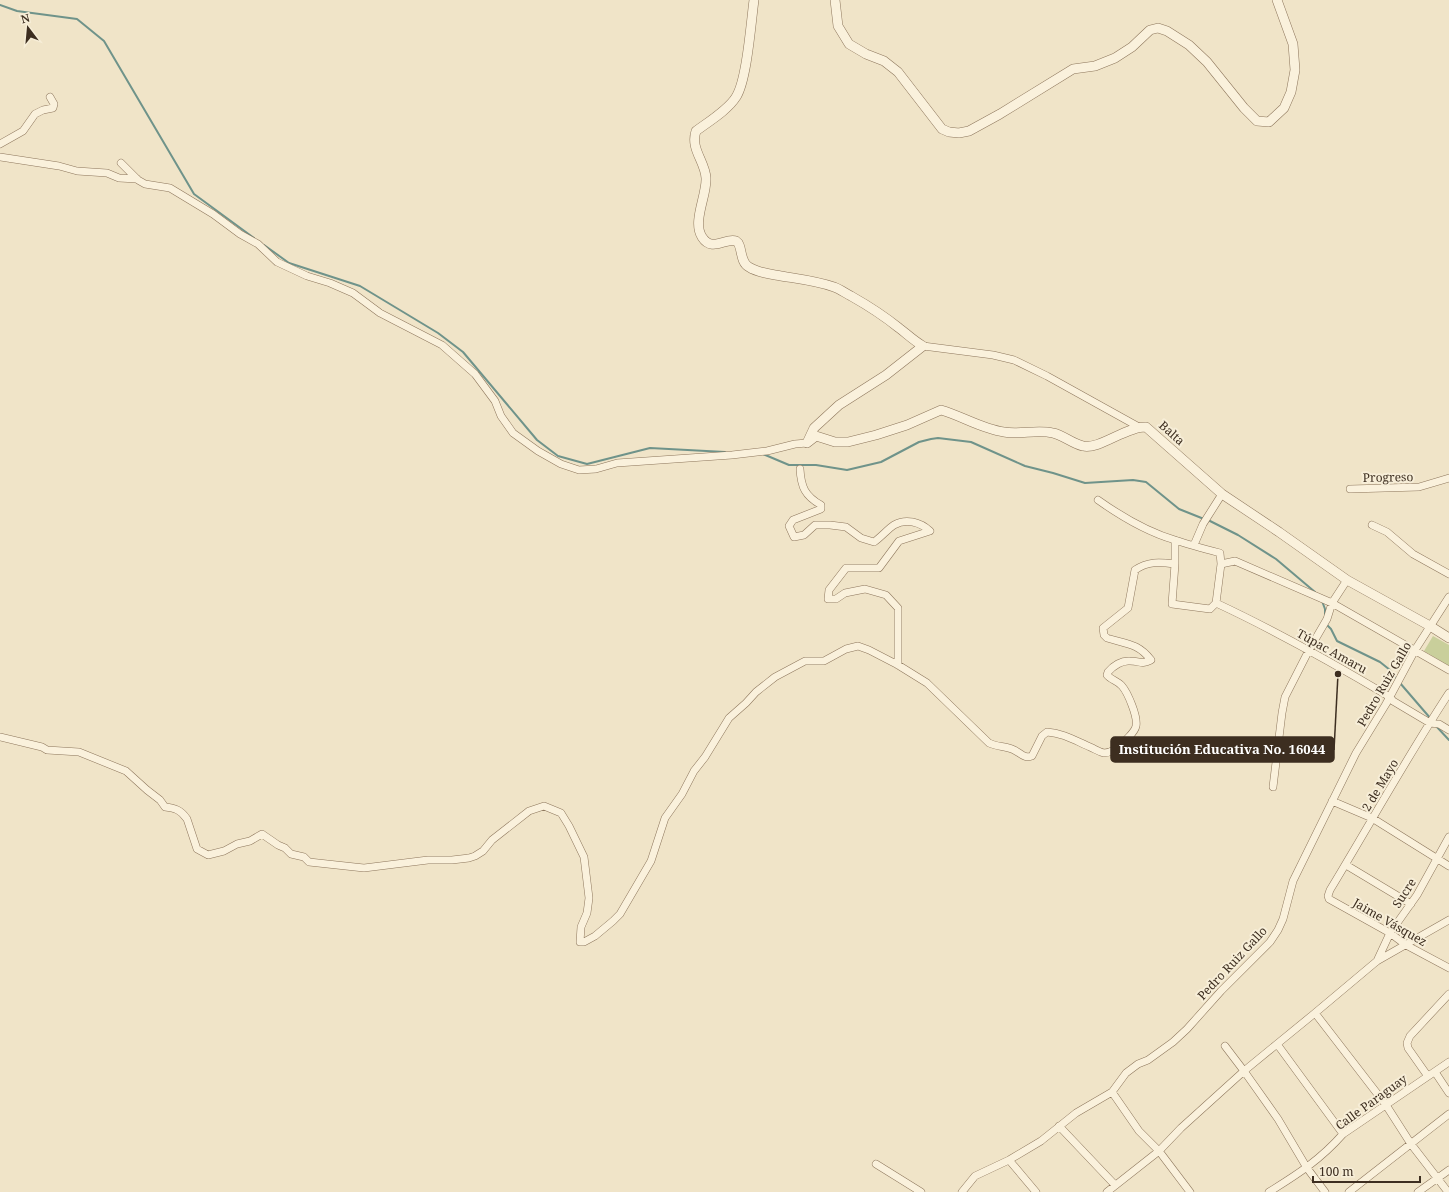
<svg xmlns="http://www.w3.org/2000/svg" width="1449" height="1192" viewBox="0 0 1449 1192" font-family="'Noto Serif',serif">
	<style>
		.green { fill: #c9cf9b }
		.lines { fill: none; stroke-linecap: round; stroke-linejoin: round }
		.stream { stroke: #6f938a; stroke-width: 2 }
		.minor-casing { stroke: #8d765c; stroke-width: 8 }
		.tertiary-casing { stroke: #8d765c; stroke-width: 10 }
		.minor { stroke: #faf1dc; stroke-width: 7 }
		.tertiary { stroke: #faf1dc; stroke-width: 9 }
		.labels { text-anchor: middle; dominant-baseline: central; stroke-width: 4; stroke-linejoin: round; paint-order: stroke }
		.street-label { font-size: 12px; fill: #3d2e20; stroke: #f7eed8 }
		.leader { fill: none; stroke: #3d2e20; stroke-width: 1.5 }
		.callout-dot { fill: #3d2e20; stroke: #f7eed8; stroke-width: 1.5 }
		.callout { fill: #3d2e20; stroke: #3d2e20; stroke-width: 1.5 }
		.callout-label { font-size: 13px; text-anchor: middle; font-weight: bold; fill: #fff }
	</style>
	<rect width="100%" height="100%" fill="#f0e4c8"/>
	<path class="green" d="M1433,636L1449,645V666L1424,651Z"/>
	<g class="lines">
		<path class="stream" d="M0,5L17,11L77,19L104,41L194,194L254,238
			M264,245L289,263L360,286L438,333L463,352L537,440L558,456L587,464L650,448L725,452
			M763,454L789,465H816L847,470L881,462L919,442L931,439L938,438L971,442L1025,466L1053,473L1085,483L1133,480L1146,482L1179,509L1204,519
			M1208,520L1238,535L1276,559L1315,592
			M1322,601L1325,609V616
			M1326,624L1331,629L1337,641L1380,662L1390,670L1397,680
			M1400,683L1431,719
			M1436,726L1449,740"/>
		<g class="minor-casing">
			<path id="minor" d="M0,144L23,131L35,114L43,110L53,108L54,104L50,97
				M0,157L59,166L77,171L107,173L119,178L137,179
				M121,163L138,180L145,184L170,188L213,214L240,234L258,244L277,262L307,276L330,283L353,293L380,313L442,345L475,374L495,401L501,416L513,433L538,451L561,464L579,470L596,469L617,463L732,455L767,451L795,444L807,443
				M923,346L993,355L1014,360L1047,376L1139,427
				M800,469C801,487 805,496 821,505V509L793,520L789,526L794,537L804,535L815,525H830L846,527L861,538L874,542C880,538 889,528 894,525C906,518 920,522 930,531L899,541L879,568H846L829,590L828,599H836L845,593L865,589L886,595L898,608V665
				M1350,489L1419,487L1449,478
				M1098,500C1122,517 1147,532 1175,540C1190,545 1205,549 1220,553L1221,564L1235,561L1332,603L1449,670
				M1372,525L1387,532L1413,554L1449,574
				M1175,540V564L1172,604L1210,609L1216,603
				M1194,545L1203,524L1222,494
				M1216,603C1276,631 1333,663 1390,697L1393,701L1430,723L1439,724L1449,730
				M1216,603L1221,564
				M1449,693C1407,757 1370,824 1330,890L1328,896L1329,899L1390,933L1406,945L1449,968
				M0,737L42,747L47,750L79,752L126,771L147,790L160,800L165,807C175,808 181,810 187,819L197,849L208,855L224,851L237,844L250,841L262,834L278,845L285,848L291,854L304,857L309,862L364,868L428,860H452L469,858L475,856L483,851L492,840L529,811L544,806L561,813L569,826L584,857L589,898L587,913L581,927L580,942H584L595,936L613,921L620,914L651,861L665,818L682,794L694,771L705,757L729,718L746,703L756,692L775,677L805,661H824L846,649L858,646L869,650L898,665L927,683L989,743C997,747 1007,746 1014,750C1021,753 1024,759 1032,756L1042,736L1047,732C1063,733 1076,741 1090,747C1095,749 1099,752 1104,753C1112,753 1120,746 1125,741C1129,736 1135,732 1136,726C1138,717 1128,693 1122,686C1118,681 1111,680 1107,675L1108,672C1113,666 1122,660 1130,661C1141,661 1140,665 1151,660C1138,643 1126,644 1107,638L1104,635L1103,628L1128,608L1135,570C1148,561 1160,562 1175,564
				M1273,787L1282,713L1285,697L1309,650L1327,619L1332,603L1347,580
				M1332,801L1372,818L1449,866
				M1346,865L1411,904
				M1377,961L1390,933L1417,895L1449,837
				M1315,1013L1277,1044L1343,1134
				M1277,1044L1244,1071L1278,1119L1307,1168L1325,1192
				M1435,1072L1449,1093
				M1427,1075L1408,1048L1407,1043L1410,1036L1449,994
				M1112,1092L1139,1131L1159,1151L1190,1192
				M1059,1126L1115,1185
				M1009,1160L1036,1192
				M876,1164L921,1192
				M962,1192L975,1176L1009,1160L1041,1141L1076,1113L1112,1092L1126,1073L1138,1064L1148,1060L1173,1042L1187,1029L1221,991L1270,942L1278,930L1283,919L1293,881L1356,753L1386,704L1415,650L1449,597
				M1107,1192L1159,1151L1181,1128L1244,1071L1225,1046
				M1269,1192C1298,1174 1320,1160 1343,1134L1449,1062
				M1349,1192L1449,1114
				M1418,1192L1449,1170
				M1448,1192L1411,1144L1386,1105L1315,1013L1377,961L1449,920"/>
		</g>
		<g class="tertiary-casing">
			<path id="tertiary" d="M754,0C751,22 747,80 736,97C728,110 708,122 696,131C690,149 705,161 706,178C707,195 692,222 702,237C712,253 726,237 736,241C743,245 739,262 749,267C758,273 770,274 781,276C799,279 817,281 834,287C840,289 845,293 851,296C867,305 884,316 899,328C907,334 914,341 923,346L886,375L839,405L814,428L807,443L816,436L835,442H848L876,435L907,425L941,410C962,416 982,429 1004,432C1020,435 1037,429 1053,433C1063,435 1073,444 1083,446C1099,450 1127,426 1146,427L1222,494L1279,532L1347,580L1430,626L1449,638
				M835,0L838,26L849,44L866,54L884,61L898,72L942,129L949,132L959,133L969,131L1000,114L1073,69L1095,66L1115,58L1132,47L1150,30L1158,28L1167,31L1189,45L1207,62L1244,108L1257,121L1269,122L1284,108L1291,92L1295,70L1293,44L1277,0"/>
		</g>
		<use href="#minor" class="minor"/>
		<use href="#tertiary" class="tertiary"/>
	</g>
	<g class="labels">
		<g class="street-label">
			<text transform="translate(1172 433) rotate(42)">Balta</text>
			<text transform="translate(1388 477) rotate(-1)">Progreso</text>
			<text transform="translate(1332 651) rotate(29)">Túpac Amaru</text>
			<text transform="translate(1384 684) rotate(-60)">Pedro Ruiz Gallo</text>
			<text transform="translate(1380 785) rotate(-59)">2 de Mayo</text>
			<text transform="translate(1404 893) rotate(-57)">Sucre</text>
			<text transform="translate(1390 922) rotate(30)">Jaime Vásquez</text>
			<text transform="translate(1232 963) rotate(-47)">Pedro Ruiz Gallo</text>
			<text transform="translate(1371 1102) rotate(-36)">Calle Paraguay</text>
		</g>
	</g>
	<path class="leader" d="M1338 674L1334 750"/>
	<circle class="callout-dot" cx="1338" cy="674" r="4"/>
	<rect class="callout" x="1111" y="737" width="223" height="25" rx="4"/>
	<g class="callout-label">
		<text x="1222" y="754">Institución Educativa No. 16044</text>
	</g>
	<g transform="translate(28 28) rotate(344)" stroke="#f7eed8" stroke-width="3" paint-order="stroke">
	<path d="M0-3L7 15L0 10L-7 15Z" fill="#3d2e20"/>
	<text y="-6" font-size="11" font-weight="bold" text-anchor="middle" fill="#3d2e20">N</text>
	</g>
	<path d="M1313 1176v6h107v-6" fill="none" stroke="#3d2e20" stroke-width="2"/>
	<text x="1319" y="1176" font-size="12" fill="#3d2e20" stroke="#f7eed8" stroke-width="3" paint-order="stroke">100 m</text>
</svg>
